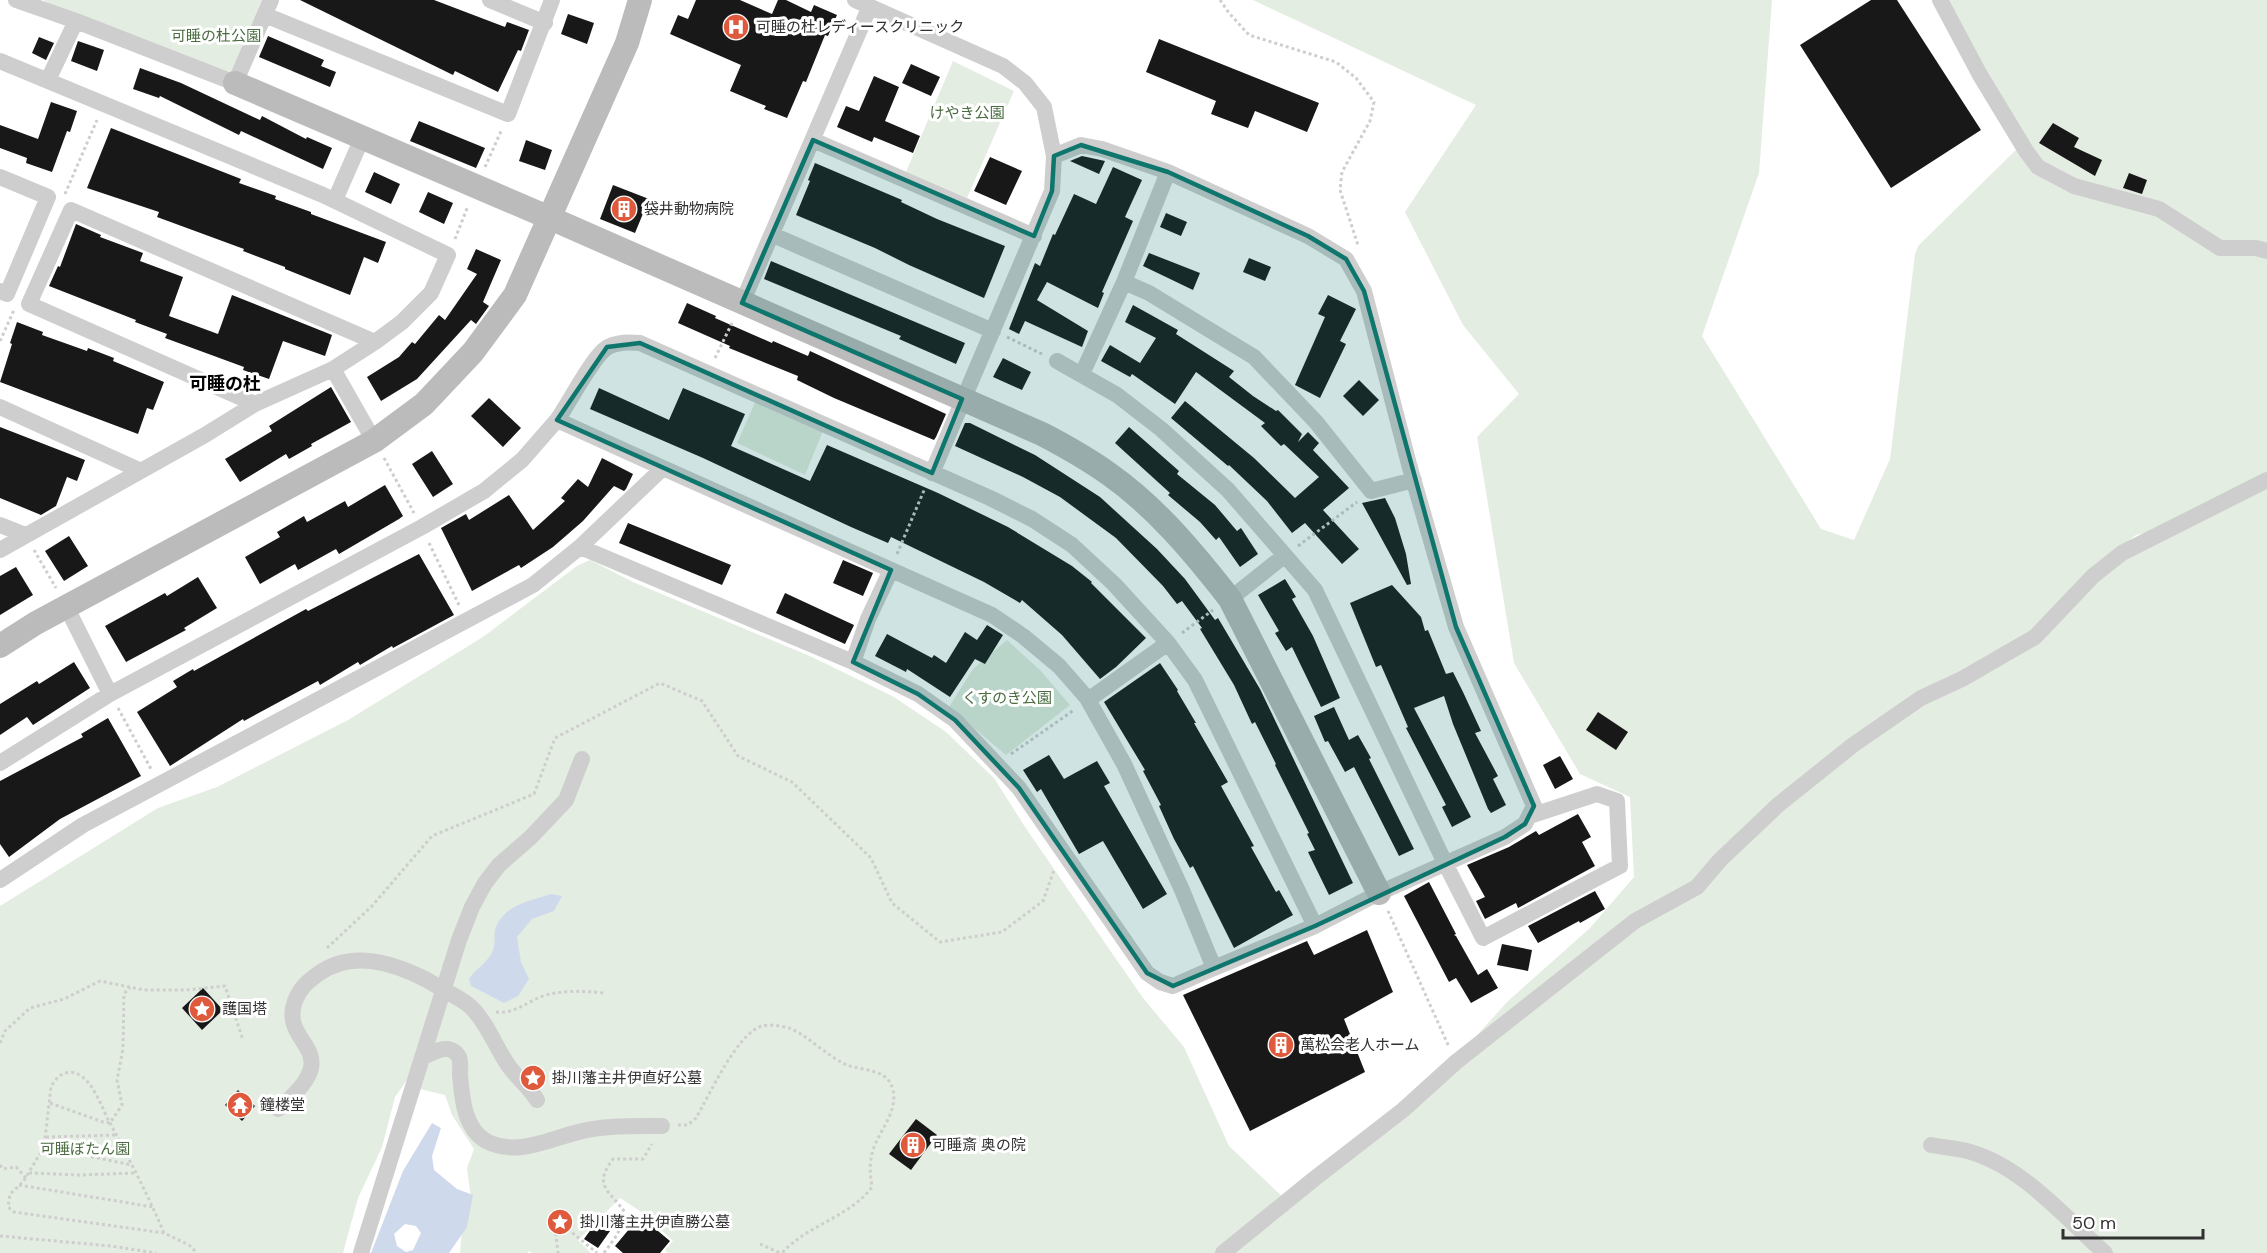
<svg xmlns="http://www.w3.org/2000/svg" width="2267" height="1253" viewBox="0 0 2267 1253" font-family="'DM Sans','Noto Sans JP',sans-serif">
	<style>
		.green { fill: #e4ede1; fill-rule: evenodd }
		.water { fill: #ced9ec; fill-rule: evenodd }
		.building { fill: #181818 }
		.lines { fill: none; stroke-linecap: round; stroke-linejoin: round }
		.path { stroke: #cecece; stroke-width: 3; stroke-dasharray: 3 3; stroke-linecap: butt }
		.street { stroke: #cecece; stroke-width: 16 }
		.secondary { stroke: #bbb; stroke-width: 24 }
		.marked { fill: #0f766e; fill-opacity: 0.2; stroke: #0f766e; stroke-width: 4.5; stroke-linejoin: round }
		.labels { text-anchor: middle; dominant-baseline: central; stroke-width: 6; stroke-linejoin: round; paint-order: stroke }
		.poi-label { font-size: 15px; fill: #313131; stroke: #fff; text-anchor: start }
		.park-label { font-size: 15px; fill: #4a6c40; stroke: #fff }
		.quarter-label { font-size: 18px; font-weight: bold; fill: #000; stroke: #fff }
	</style>
	<rect width="100%" height="100%" fill="#fff"/>
	<path class="green" d="M43,0H271L235,83L77,21Z
		M1253,0H1772L1759,173L1702,336L1821,529L1854,540L1890,459L1915,254L1918,246L2023,143L1940,0H2267V1253H668L665,1250L673,1241L643,1213L620,1198L578,1240L591,1253H532L529,1251L527,1253H460L463,1217L471,1198L467,1168L474,1149L452,1115L445,1095L416,1088L421,1060L395,1097L382,1147L358,1198L343,1253H0V906L158,808L217,787L348,720L483,637L577,566L590,560L633,582L812,657L894,697L946,732L994,778L1025,827L1143,998L1184,1047L1229,1146L1289,1203L1437,1080L1507,1002L1590,928L1634,877L1630,797L1580,774L1514,663L1477,437L1519,394L1463,325L1405,212L1476,105ZM2177,525L2084,576L2136,535Z
		M953,61L1014,91L967,198L906,172Z
		M758,396L825,426L805,475L737,443Z
		M1007,640L1040,670L1070,705L1006,755L949,707L973,669Z"/>
	<path class="water" d="M551,894L562,896L554,911L532,919L517,937L521,962L529,979L518,996L504,1003L471,986L469,979C476,968 489,962 493,950C496,943 493,934 496,927C506,904 530,901 551,894Z
		M432,1123L441,1128L432,1156L434,1170L457,1189L473,1195L467,1227L449,1253H371L403,1171ZM405,1224L416,1226L421,1233L413,1250L406,1252L397,1246L394,1234Z"/>
	<path class="building" d="M300,0H434L505,27L507,22L529,30L521,51L518,50L498,92L455,71L453,75Z
		M696,0H740L772,14L778,0H786L811,12L814,5L837,15L828,36L825,35L806,82L803,81L787,118L764,109L766,106L730,91L741,65L670,34L678,15L688,19Z
		M1871,0H1897L1981,130L1891,188L1800,45Z
		M568,14L594,23L587,44L561,34Z
		M268,36L324,60L321,66L336,72L330,87L259,57Z
		M39,37L54,43L46,60L32,53Z
		M1159,39L1319,103L1307,132L1255,111L1248,128L1211,114L1216,101L1146,72Z
		M78,41L104,50L97,71L71,61Z
		M911,64L940,77L931,96L902,83Z
		M140,68L181,83L260,120L262,116L306,139L307,137L332,148L323,169L241,131L239,135L160,96L159,98L133,89Z
		M874,76L899,87L885,121L920,136L913,153L874,137L872,142L837,127L846,106L859,111Z
		M51,102L77,111L70,132L67,131L52,172L26,163L27,158L0,148V125L38,139Z
		M419,121L485,148L476,168L410,141Z
		M2053,123L2079,138L2074,147L2102,160L2095,176L2039,143Z
		M111,128L241,179L239,183L276,196L275,199L311,212V214L386,242L378,263L364,257L350,295L285,269V267L243,251L244,249L157,217L159,212L87,188Z
		M526,140L552,150L545,170L519,161Z
		M1082,156L1105,161L1099,174L1070,161Z
		M990,157L1022,171L1006,205L974,191Z
		M815,163L902,200L901,202L937,219L1005,246L984,298L909,265L875,248L796,215L810,181L808,180Z
		M1113,167L1142,180L1125,217L1133,221L1102,292L1104,293L1098,308L1047,282L1037,300L1088,331L1082,347L1025,321L1019,334L1009,329L1035,263L1040,266L1053,234L1055,235L1074,194L1096,204Z
		M374,172L400,184L391,204L365,192Z
		M2129,173L2147,180L2142,194L2123,188Z
		M613,185L649,199L635,233L600,219Z
		M428,192L453,203L444,224L419,212Z
		M1166,213L1187,222L1181,236L1160,227Z
		M76,224L101,235L100,237L143,253L140,261L183,277L169,316L218,334L232,295L332,335L325,356L283,341L269,379L243,370L244,367L165,338L167,334L135,322L136,320L49,286L58,266L60,267Z
		M476,249L501,260L483,302L489,306L476,324L471,320L417,379L381,401L367,377L399,357L412,342L415,344L439,315L445,320L477,274L467,269Z
		M1149,253L1200,273L1193,290L1143,266Z
		M1249,258L1271,267L1265,281L1243,272Z
		M771,261L965,343L956,364L899,339L901,336L764,279Z
		M1328,295L1356,309L1340,341L1346,344L1320,398L1295,385L1325,317L1318,314Z
		M687,303L716,316L715,318L772,343L773,341L808,356L810,351L946,414L936,437L934,440L834,398L797,380L798,376L729,348L730,346L678,323Z
		M1133,305L1178,330L1176,334L1234,371L1229,377L1253,396L1276,411L1278,410L1302,434L1298,442L1308,432L1319,443L1313,450L1349,488L1323,510L1359,549L1342,564L1305,523L1292,533L1267,501L1229,465L1228,466L1171,418L1185,401L1254,458L1295,498L1319,477L1284,444L1281,446L1261,426L1265,423L1196,372L1175,404L1132,374L1130,377L1101,361L1110,345L1140,363L1156,338L1125,322Z
		M17,322L43,332L42,335L87,351L88,348L114,358L113,361L164,382L153,410L147,408L138,434L0,382L12,344L10,343Z
		M1003,358L1031,372L1022,390L993,377Z
		M1359,380L1379,400L1363,416L1343,396Z
		M331,387L351,422L311,444L312,446L289,459L286,454L240,482L225,459L272,431L269,426Z
		M599,388L669,420L683,388L745,414L731,446L810,481L827,445L938,493L1008,527L1072,566L1092,582L1091,583L1146,638L1116,667L1100,679L1062,635L1022,600L1020,603L984,582L891,537L888,543L851,527L703,458L590,409Z
		M489,398L521,428L503,447L471,416Z
		M965,423H970L1035,455L1100,497L1157,549L1185,579L1215,620L1218,618L1260,689L1353,883L1329,895L1308,852L1315,850L1307,834L1309,833L1275,765L1276,764L1255,722L1252,724L1234,685L1200,629L1202,628L1182,601L1177,604L1163,586L1116,538L1060,497L1023,477L955,446Z
		M0,427L85,460L77,481L67,477L56,506L41,515L0,498Z
		M1129,427L1179,471L1177,474L1215,505L1237,531L1241,528L1258,554L1240,567L1219,537L1216,540L1200,522L1168,495L1170,493L1115,443Z
		M432,451L453,484L433,497L412,464Z
		M602,458L633,474L626,489L624,491L614,486L583,521L553,547L521,568L519,565L472,591L441,528L466,514L469,520L509,495L533,530L565,501L561,498L578,479L588,487Z
		M385,485L403,516L399,519L339,554L336,549L298,570L295,564L260,584L245,557L280,537L277,532L304,516L307,522L345,501L348,507Z
		M1385,498L1395,518L1406,554L1411,584L1407,585L1362,503Z
		M628,523L731,565L722,585L619,543Z
		M69,536L88,566L64,581L45,551Z
		M419,554L454,615L393,648L392,646L360,665L358,662L320,685L318,681L244,721L243,719L170,766L137,712L177,687L173,681L193,669L194,671L306,609L308,611Z
		M843,560L873,573L863,596L833,583Z
		M16,567L33,595L0,615V576Z
		M198,577L217,608L184,628L186,630L126,662L105,626L165,593L167,596Z
		M1285,579L1296,597L1292,599L1313,636L1340,698L1321,707L1292,647L1286,651L1275,633L1279,631L1258,595Z
		M1392,585L1421,617L1425,631L1428,630L1446,674L1453,672L1463,692L1481,731L1475,733L1498,776L1493,779L1506,805L1491,813L1488,809L1453,724L1444,696L1414,708L1471,817L1452,827L1442,807L1446,805L1406,728L1408,727L1381,665L1376,667L1350,603Z
		M785,593L854,625L845,644L776,613Z
		M987,625L1003,635L985,664L975,659L950,697L907,669L906,672L875,656L887,634L932,658L934,655L946,663L965,632L977,640Z
		M74,662L90,688L33,725L27,717L0,735V704L37,681L39,684Z
		M1160,663L1178,690L1177,691L1196,723H1194L1228,782L1221,786L1254,846L1251,847L1276,892L1279,890L1293,915L1234,948L1193,866L1190,868L1174,839L1159,806L1161,805L1143,771L1145,770L1104,702Z
		M1334,707L1349,740L1358,735L1371,758L1369,759L1414,849L1399,856L1354,767L1345,772L1328,741L1325,742L1314,716Z
		M1598,712L1628,732L1616,750L1586,730Z
		M108,718L141,776L60,819L9,857L0,844V781L83,737L81,734Z
		M1049,755L1064,779L1097,761L1110,783L1104,786L1167,894L1143,909L1103,841L1079,854L1041,789L1037,792L1023,770Z
		M1560,756L1573,779L1555,789L1543,765Z
		M1578,814L1591,837L1582,842L1595,866L1518,908L1516,903L1485,919L1476,901L1485,897L1467,865L1509,847L1536,831L1539,835Z
		M1429,882L1456,934L1454,935L1456,936L1478,975L1487,969L1498,988L1471,1003L1456,978L1449,982L1404,896Z
		M1595,891L1605,909L1580,923L1579,921L1538,943L1528,926Z
		M1367,930L1393,992L1344,1019L1365,1072L1250,1131L1183,995L1307,941L1314,955Z
		M1502,944L1532,950L1528,971L1497,965Z
		M203,988L223,1010L202,1030L182,1008Z
		M238,1090L255,1106L242,1121L225,1105Z
		M916,1119L937,1135L911,1170L889,1154Z
		M640,1216L670,1241L660,1253H623L615,1246Z
		M597,1221L610,1231L598,1248L584,1239Z"/>
	<g class="lines">
		<path class="path" d="M1220,0L1229,13L1249,35L1336,62L1356,78L1374,102L1370,121L1342,172L1340,190L1358,245
			M485,167L502,129
			M65,194L97,120
			M455,239L468,206
			M1007,337L1042,354
			M0,341L14,310
			M715,358L733,321
			M384,458L414,513
			M429,543L459,605
			M1298,546L1357,502
			M34,550L56,588
			M897,554L925,488
			M1182,633L1213,610
			M118,708L151,769
			M1011,754L1074,710
			M1388,911L1449,1047
			M327,948L372,906L432,836L534,794L555,738L660,683L702,701L738,756L792,782L871,858L892,903L940,942L1002,932L1043,901L1054,870
			M496,1012C516,1014 527,1001 546,995C565,990 584,991 604,993
			M0,1043L5,1031L30,1008L64,999L100,981L144,990H186L225,986L243,1040
			M50,1103L103,1122L110,1123L122,1105L117,1080L123,1049L124,994L130,987
			M678,1125H688L696,1118C709,1096 737,1033 762,1026C768,1024 783,1026 789,1028C806,1034 828,1057 847,1065C862,1071 888,1068 893,1090C898,1112 879,1131 873,1150C869,1163 870,1174 872,1187C850,1217 807,1225 782,1253
			M46,1137L116,1135
			M44,1147L132,1165
			M0,1165L3,1169L16,1167L26,1178
			M29,1173L80,1175L136,1173
			M19,1185L153,1207
			M563,1225L597,1253
			M555,1227L558,1253
			M164,1233C148,1195 129,1159 110,1123C102,1109 95,1085 81,1076C68,1067 56,1076 51,1087L44,1147L23,1182L10,1194L8,1207L14,1212L164,1233L189,1245L197,1253
			M0,1236L111,1246L156,1253
			M760,1244L780,1253
			M604,1253L617,1235L626,1214C610,1190 592,1187 613,1159H643L652,1144"/>
		<path class="street" d="M16,0L76,21L235,83L271,0
			M490,0L545,23
			M855,0L1003,66L1025,83L1044,107L1054,156L1052,191L932,473
			M1940,0L1980,75L2026,151L2038,167L2074,186L2159,209L2220,248H2256L2267,251
			M265,15L508,114L552,0
			M0,61L323,195L448,255L431,293L402,322L375,342L333,369L255,404L205,435L0,550
			M48,80L76,21
			M813,140L1034,236
			M0,177L48,197L7,294L0,291
			M335,200L363,136
			M773,235L993,331
			M1124,282L1149,293L1254,357L1316,422L1371,491L1414,480
			M742,303L870,6
			M1057,361L1117,395L1161,429L1228,490L1315,590L1445,863L1483,938L1620,866L1617,801L1597,794L1530,816
			M333,369L374,441
			M1082,374L1124,282L1168,172
			M255,404L29,304L71,210L375,342
			M0,407L139,470
			M557,420C568,405 594,354 608,347C617,342 630,342 640,343L990,498L1032,519L1072,545L1114,584L1168,643L1195,680L1315,926
			M0,525L25,535
			M580,547L853,662L918,694L955,720L1019,788L1147,973L1160,982L1173,986L1214,968
			M1230,599L1284,556
			M67,608L110,694
			M853,662L868,619L891,570
			M1088,700L1168,643
			M0,763L110,694L422,527L484,491L522,460L557,420L663,468
			M0,880L83,825L533,585L580,547L663,468L992,615L1023,636L1059,666L1087,698L1124,764L1182,890L1214,968L1315,926L1379,893L1505,837L1525,824L1534,806L1456,627L1410,468L1364,291L1346,259L1308,236L1168,172L1102,149L1081,145L1054,156
			M422,1058L459,940L472,907L485,883L499,865L531,837L566,800L582,759
			M278,1109C352,1048 278,1047 295,1001C300,988 307,982 318,974C351,950 391,962 425,979C433,983 441,989 449,993C457,997 464,1001 471,1007C488,1024 495,1046 508,1065C516,1077 529,1087 537,1100
			M1931,1145C1942,1147 1953,1148 1963,1150C2020,1163 2063,1216 2105,1253
			M361,1253L422,1058C430,1054 439,1048 448,1049C452,1050 457,1053 459,1057C461,1062 460,1070 460,1075C462,1098 464,1128 486,1141C521,1159 556,1134 593,1129C615,1125 639,1126 662,1126
			M1223,1253L1314,1179L1403,1110L1456,1062L1635,921L1697,887L1720,860L1778,805L1853,745L1921,698L1962,679L2035,637L2093,576L2122,553L2267,480"/>
		<path class="secondary" d="M235,83L550,218L1042,434C1065,446 1088,459 1109,474C1156,507 1194,553 1230,599L1379,893
			M0,646L36,623L374,441L424,404L473,352L515,295L627,43L640,0"/>
	</g>
	<path class="marked" d="M813,140L1034,236L1052,191L1054,156L1081,145L1168,172L1308,236L1346,259L1364,291L1456,627L1534,806L1525,824L1505,837L1315,926L1173,986L1147,973L1019,788L955,720L918,694L853,662L891,570L557,420L607,347L640,343L932,473L962,399L742,303Z"/>
	<defs>
		<g id="hospital-disc" transform="scale(1.35)"><circle r="9.5" fill="#df593d" stroke="#fff"/><path d="M-5-5h3v3.5h4V-5h3V5h-3V1.5h-4V5h-3Z" fill="#fff"/></g>
		<g id="building-disc" transform="scale(1.35)"><circle r="9.5" fill="#df593d" stroke="#fff"/><path d="M-4-6H4V6H1V3H-1V6H-4ZM-2.5-4.3h1.7v1.8h-1.7ZM.8-4.3h1.7v1.8H.8ZM-2.5-1h1.7V.8h-1.7ZM.8-1h1.7V.8H.8Z" fill="#fff"/></g>
		<g id="sight-disc" transform="scale(1.35)"><circle r="9.5" fill="#df593d" stroke="#fff"/><path d="M0-6L1.8-2.2L6-1.7L2.9 1.2L3.7 5.4L0 3.3L-3.7 5.4L-2.9 1.2L-6-1.7L-1.8-2.2Z" fill="#fff"/></g>
		<g id="temple-disc" transform="scale(1.35)"><circle r="9.5" fill="#df593d" stroke="#fff"/><path d="M0-6L5-2H3V0L6.5 2.5H4V6H1.5V3h-3V6H-4V2.5H-6.5L-3 0V-2H-5Z" fill="#fff"/></g>
	</defs>
	<g fill-rule="evenodd">
		<use href="#hospital-disc" x="736" y="27"/>
		<use href="#building-disc" x="624" y="209"/>
		<use href="#sight-disc" x="202" y="1009"/>
		<use href="#building-disc" x="1281" y="1045"/>
		<use href="#sight-disc" x="533" y="1078"/>
		<use href="#temple-disc" x="240" y="1105"/>
		<use href="#building-disc" x="913" y="1145"/>
		<use href="#sight-disc" x="560" y="1222"/>
	</g>
	<g class="labels">
		<g class="poi-label">
			<text x="756" y="27">可睡の杜レディースクリニック</text>
			<text x="644" y="209">袋井動物病院</text>
			<text x="222" y="1009">護国塔</text>
			<text x="1300" y="1045">萬松会老人ホーム</text>
			<text x="552" y="1078">掛川藩主井伊直好公墓</text>
			<text x="260" y="1105">鐘楼堂</text>
			<text x="932" y="1145">可睡斎 奥の院</text>
			<text x="580" y="1222">掛川藩主井伊直勝公墓</text>
		</g>
		<g class="park-label">
			<text x="216" y="36">可睡の杜公園</text>
			<text x="967" y="113">けやき公園</text>
			<text x="1007" y="698">くすのき公園</text>
			<text x="85" y="1149">可睡ぼたん園</text>
		</g>
		<g class="quarter-label">
			<text x="225" y="384">可睡の杜</text>
		</g>
	</g>
	<path d="M2063 1229v9h140v-9" fill="none" stroke="#313131" stroke-width="3"/>
	<text x="2072" y="1229" font-size="18" fill="#313131" stroke="#ffffff" stroke-width="4.5" paint-order="stroke">50 m</text>
</svg>
